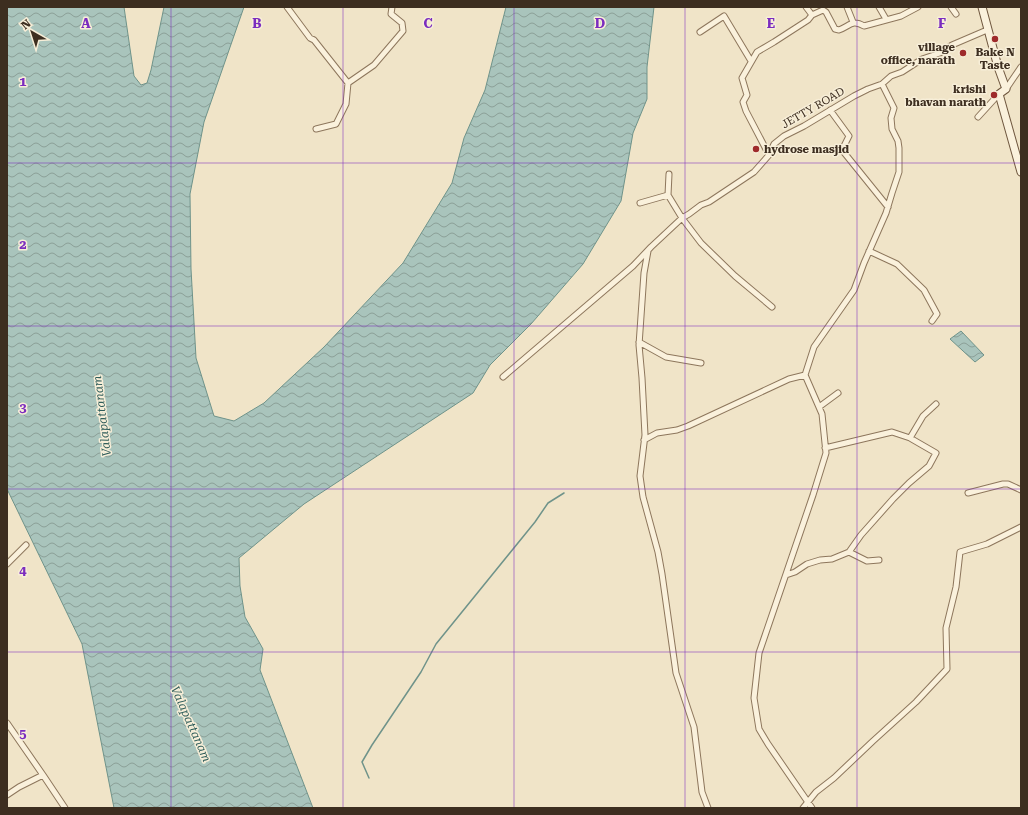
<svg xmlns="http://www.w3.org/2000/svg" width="1028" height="815" viewBox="0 0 1028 815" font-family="'Roboto Serif',serif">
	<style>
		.water { fill: url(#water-waves); stroke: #6f938a }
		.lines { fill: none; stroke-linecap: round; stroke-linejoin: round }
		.stream { stroke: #6f938a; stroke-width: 1.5 }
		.minor-casing { stroke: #8d765c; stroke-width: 7 }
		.secondary-casing { stroke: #6f573f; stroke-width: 9 }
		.minor { stroke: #faf1dc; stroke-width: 5 }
		.secondary { stroke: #faf1dc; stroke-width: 7 }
		.grid { fill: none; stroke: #7b2cbf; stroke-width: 1; stroke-opacity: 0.55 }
		.poi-dot { fill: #9e2a2b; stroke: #f7eed8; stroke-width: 1.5 }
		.labels { text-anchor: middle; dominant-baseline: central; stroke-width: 3; stroke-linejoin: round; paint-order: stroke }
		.poi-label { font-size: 11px; font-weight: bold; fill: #3d2e20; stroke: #f7eed8; text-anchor: end }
		.street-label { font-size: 11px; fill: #3d2e20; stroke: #f7eed8 }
		.water-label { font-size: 12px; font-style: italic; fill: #2f5d5a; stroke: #f7eed8 }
		.grid-label { font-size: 13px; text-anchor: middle; font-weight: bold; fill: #7b2cbf; stroke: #f7eed8; stroke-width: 3; stroke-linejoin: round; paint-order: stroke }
	</style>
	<defs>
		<pattern id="water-waves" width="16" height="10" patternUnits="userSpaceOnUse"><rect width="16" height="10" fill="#a9c4bc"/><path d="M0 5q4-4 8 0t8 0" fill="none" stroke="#8ba098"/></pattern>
	</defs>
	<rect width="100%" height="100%" fill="#f0e4c8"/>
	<path class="water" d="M7,7H124L134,76L141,85L147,83L151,70L164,7H244L204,122L190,194L191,269L196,358L214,416L234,421L264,403L324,347L403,263L452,183L464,138L485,90L506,7H654L647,67V99L633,133L621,201L583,264L531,324L490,365L473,393L304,504L239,558L240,586L245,617L263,649L260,670L313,808H114L82,644L7,489Z
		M961,331L984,355L975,362L950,339Z"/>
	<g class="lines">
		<path class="stream" d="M369,778L362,762L372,745L421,672L436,644L535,522L548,503L564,493"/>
		<g class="minor-casing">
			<path id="minor" d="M287,7L310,38L314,40L348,83L346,104L336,124L316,129
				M806,7L812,15
				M847,7L853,22
				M879,7L886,19
				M951,7L956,14
				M700,32L724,16L751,61
				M348,83L374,65L403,31L402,23L391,14L392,7
				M1006,89L1021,67
				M830,110L849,136L842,150L888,207
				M978,117L999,94
				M769,155L746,111L743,102L747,95L742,78L757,52L774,42L808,20L812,15L823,10L826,12L835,29L839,30C850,26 852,19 864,26L901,16L918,7
				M669,174L668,195L682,218L701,243L735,276L772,307
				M640,203L668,195
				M648,251L644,273L639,345L642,378L645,435L640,476L643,497L658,552L662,574L676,673L694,727L702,792L708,808
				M869,251L897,264L924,290L937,314L932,321
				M639,342L666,357L701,363
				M503,377L633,266L651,247L682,218L689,214L701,205L709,202L754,172L769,155L774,144L784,136L804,126L854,96L868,89L882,84L891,76L902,72L922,59L940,53L952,45L987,30
				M819,407L838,393
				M910,438L923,416L936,404
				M644,440L657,433L677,430L688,426L789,379L805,375
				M968,493L1003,484H1008L1021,490
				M849,552L867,561L879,560
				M7,564L26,545
				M786,575L795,572L807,564L820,560L832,559L849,552L861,535L893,499L909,483L929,466L936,453L910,438L892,432L825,448
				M7,723L43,775
				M7,795L19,787L43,775L65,808
				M803,808L816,792L834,778L873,741L916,702L947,669L946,628L956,587L960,552L987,544L1021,527
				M812,808L768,744L759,729L754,698L759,653L813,495L826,453L822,414L805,375L814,347L854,290L864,263L886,213L892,193L899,172V148L898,141L892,129L891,118L894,108L882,84"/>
		</g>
		<g class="secondary-casing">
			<path id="secondary" d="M982,7L998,67L1006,89L999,94L1021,172"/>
		</g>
		<use href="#minor" class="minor"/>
		<use href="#secondary" class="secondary"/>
	</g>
	<path class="grid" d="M171,7V808M343,7V808M514,7V808M685,7V808M857,7V808M7,163H1021M7,326H1021M7,489H1021M7,652H1021"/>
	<g class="poi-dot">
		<circle cx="995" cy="39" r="4"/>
		<circle cx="963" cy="53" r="4"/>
		<circle cx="994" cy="95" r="4"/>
		<circle cx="756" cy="149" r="4"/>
	</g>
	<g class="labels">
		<g class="poi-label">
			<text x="955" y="47">village<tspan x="955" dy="13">office, narath</tspan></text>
			<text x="995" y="52" text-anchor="middle">Bake N<tspan x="995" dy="13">Taste</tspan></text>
			<text x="986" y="89">krishi<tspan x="986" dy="13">bhavan narath</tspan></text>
			<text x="764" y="149" text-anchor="start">hydrose masjid</text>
		</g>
		<g class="street-label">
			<text transform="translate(813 108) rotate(-30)">JETTY ROAD</text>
		</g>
		<g class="water-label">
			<text transform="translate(102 416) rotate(-97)">Valapattanam</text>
			<text transform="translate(191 724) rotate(66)">Valapattanam</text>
		</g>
	</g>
	<g class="grid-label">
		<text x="86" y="28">A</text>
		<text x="257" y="28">B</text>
		<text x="428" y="28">C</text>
		<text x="600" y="28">D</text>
		<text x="771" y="28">E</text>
		<text x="942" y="28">F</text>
		<text x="23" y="86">1</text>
		<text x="23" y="249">2</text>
		<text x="23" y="412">3</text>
		<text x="23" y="575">4</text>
		<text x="23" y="738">5</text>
	</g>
	<rect width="1028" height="815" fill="none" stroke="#3d2e20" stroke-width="16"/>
	<g transform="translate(32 32) rotate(321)" stroke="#f7eed8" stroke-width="3" paint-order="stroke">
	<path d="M0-3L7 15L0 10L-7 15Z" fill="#3d2e20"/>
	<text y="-6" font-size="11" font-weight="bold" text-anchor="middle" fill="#3d2e20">N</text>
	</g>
</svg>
